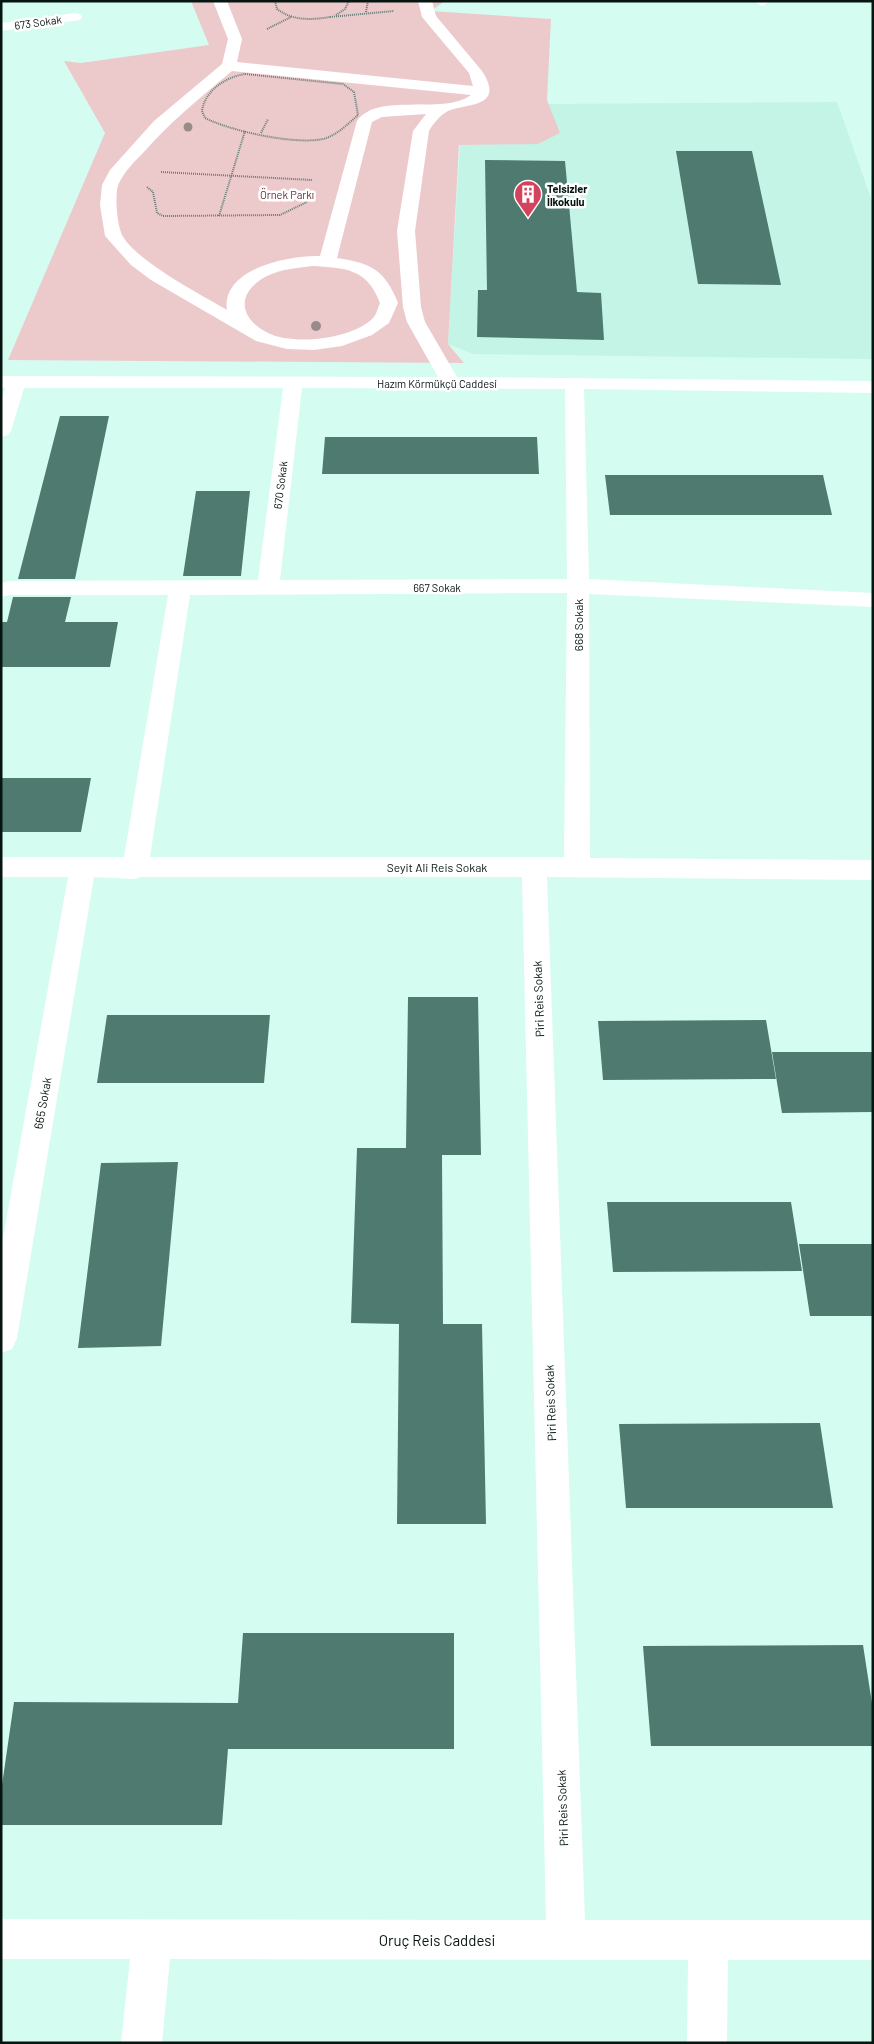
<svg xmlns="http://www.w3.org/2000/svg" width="874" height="2044" viewBox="0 0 874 2044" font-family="Barlow,sans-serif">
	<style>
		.built { fill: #c3f4e6 }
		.green { fill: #eccacc }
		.building { fill: #4f7a6f }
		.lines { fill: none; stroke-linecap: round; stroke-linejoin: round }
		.path { stroke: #647e77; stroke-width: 2; stroke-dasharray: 1 1; stroke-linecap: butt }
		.minor { fill: #fff; fill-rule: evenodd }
		.tree { fill: #988b89 }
		.labels { text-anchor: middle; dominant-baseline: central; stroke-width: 5; stroke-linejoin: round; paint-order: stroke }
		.far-street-label { font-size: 11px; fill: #071511; stroke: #fff }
		.far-poi-label { font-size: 11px; font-weight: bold; fill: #071511; stroke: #fff; text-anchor: start }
		.far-park-label { font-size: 11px; fill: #662e34; stroke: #fff }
		.street-label { font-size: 12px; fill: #071511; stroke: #fff }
		.near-street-label { font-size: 15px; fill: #071511; stroke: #fff }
	</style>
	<rect width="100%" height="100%" fill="#d5fcf1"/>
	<path class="built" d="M837,102L873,204V359L473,354L448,344L460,144H539L548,104Z"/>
	<path class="green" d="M191,1H445L431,11L551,19L547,100L560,133L538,144L459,145L448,344L464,363L8,360L105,133L64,61L81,63L209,45Z"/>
	<path class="building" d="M676,151H752L781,285L698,284Z
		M485,160L565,161L577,292L601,293L604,340L477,337L478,290H487Z
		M60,416H109L75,579H18Z
		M325,437H537L539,474H322Z
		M605,475H823L832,515H610Z
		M196,491H250L241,576H183Z
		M13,597H71L65,622H118L110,667H1V622H7Z
		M1,778H91L81,832H1Z
		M408,997H478L481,1155H442L443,1324H482L486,1524H397L399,1324L351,1323L357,1148H406Z
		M107,1015H270L264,1083H97Z
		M766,1020L776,1079L603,1080L598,1021Z
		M772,1052H873V1112L782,1113Z
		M178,1162L161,1346L78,1348L101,1163Z
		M607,1202H791L802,1271L613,1272Z
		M799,1244H873V1316H810Z
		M820,1423L833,1508H626L619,1424Z
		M243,1633H454V1749H228L222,1825H1V1792L14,1702L238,1703Z
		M863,1645L873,1710V1746H651L643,1646Z"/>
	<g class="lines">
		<path class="path" d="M275,1L277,9C293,21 311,20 330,17
			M366,12L368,1
			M336,15L345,9L349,1
			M330,17L394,11
			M267,29L291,17
			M245,74L343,84L354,92L358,115C348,124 336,136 323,139C294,145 231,131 205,118L202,111C205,90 226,77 245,74Z
			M261,133L268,119
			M161,172L312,180
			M147,187L153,192L157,213L163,216L280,215L307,202
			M219,216L245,131"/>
		<path class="minor" d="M213,1H227L242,39L237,62L473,86L469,73L422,17L418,1H432L436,16L482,71C506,108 466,103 448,111C440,115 433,124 429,131L415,231L421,307L425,322L457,377L873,381V393L584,389L589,579L873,593V607L589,594L590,858L873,860V880L547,877L585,1920H873V1960H728L727,2043H687L688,1960L170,1959L162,2043H121L130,1959H1V1919L546,1920L522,877H141L135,879L94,877L17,1338L12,1349L1,1353V1249L68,877H1V857H124L168,595H10L1,597V583L10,581L258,580L283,388H24L11,431L8,435L1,437V399L5,388H1V376L438,377L407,322L403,307L397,231L413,131L426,114L382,117L372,122L337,258C371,263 385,270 398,303L389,323L372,335L342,346L314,350L287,349L256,341L151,280L131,265L105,236L100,205L102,185L110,170L154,121L222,64L228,39ZM232,71L471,95C442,116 378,91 357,121L320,256C290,255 221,268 227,310C200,294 136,261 122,235C117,224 114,194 119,183C125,171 134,162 143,153C170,122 201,97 232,71ZM312,266C345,268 367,268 380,303C378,307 377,313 374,317C354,339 294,346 268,333C238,318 236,292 267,276C281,269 297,268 312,266ZM302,388L565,389L567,579L280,580ZM567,593L564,857H150L190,595Z
			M754,1H768L769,2L762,6Z
			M75,13L80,14L82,17L80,20L1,31V23Z"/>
	</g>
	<g class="tree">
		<circle cx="188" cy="127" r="4.5"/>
		<circle cx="316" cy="326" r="5"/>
	</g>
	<defs>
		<g id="building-pin" transform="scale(1.4375)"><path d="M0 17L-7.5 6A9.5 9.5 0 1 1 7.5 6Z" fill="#d3435d" stroke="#fff"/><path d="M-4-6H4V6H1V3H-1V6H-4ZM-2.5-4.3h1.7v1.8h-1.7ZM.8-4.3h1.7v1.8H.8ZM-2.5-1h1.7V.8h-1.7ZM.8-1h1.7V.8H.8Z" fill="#fff"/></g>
	</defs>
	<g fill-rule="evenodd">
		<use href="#building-pin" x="528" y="194"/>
	</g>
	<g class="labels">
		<g class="far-street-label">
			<text transform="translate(38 22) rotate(-8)">673 Sokak</text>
			<text x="437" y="383">Hazım Körmükçü Caddesi</text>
			<text transform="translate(280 485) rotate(-83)">670 Sokak</text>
			<text x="437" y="587">667 Sokak</text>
		</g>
		<g class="far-poi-label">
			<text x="547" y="188">Telsizler<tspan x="547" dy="13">İlkokulu</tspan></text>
		</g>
		<g class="far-park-label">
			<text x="287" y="194">Örnek Parkı</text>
		</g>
		<g class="street-label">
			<text transform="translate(578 625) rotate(-90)">668 Sokak</text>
			<text x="437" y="867">Seyit Ali Reis Sokak</text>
			<text transform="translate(538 999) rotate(-92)">Piri Reis Sokak</text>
			<text transform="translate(42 1103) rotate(-80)">665 Sokak</text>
			<text transform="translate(550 1403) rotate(-92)">Piri Reis Sokak</text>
			<text transform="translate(562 1808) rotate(-92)">Piri Reis Sokak</text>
		</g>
		<g class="near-street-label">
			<text x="437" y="1940">Oruç Reis Caddesi</text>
		</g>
	</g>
	<rect width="874" height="2044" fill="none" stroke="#071511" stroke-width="5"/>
</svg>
